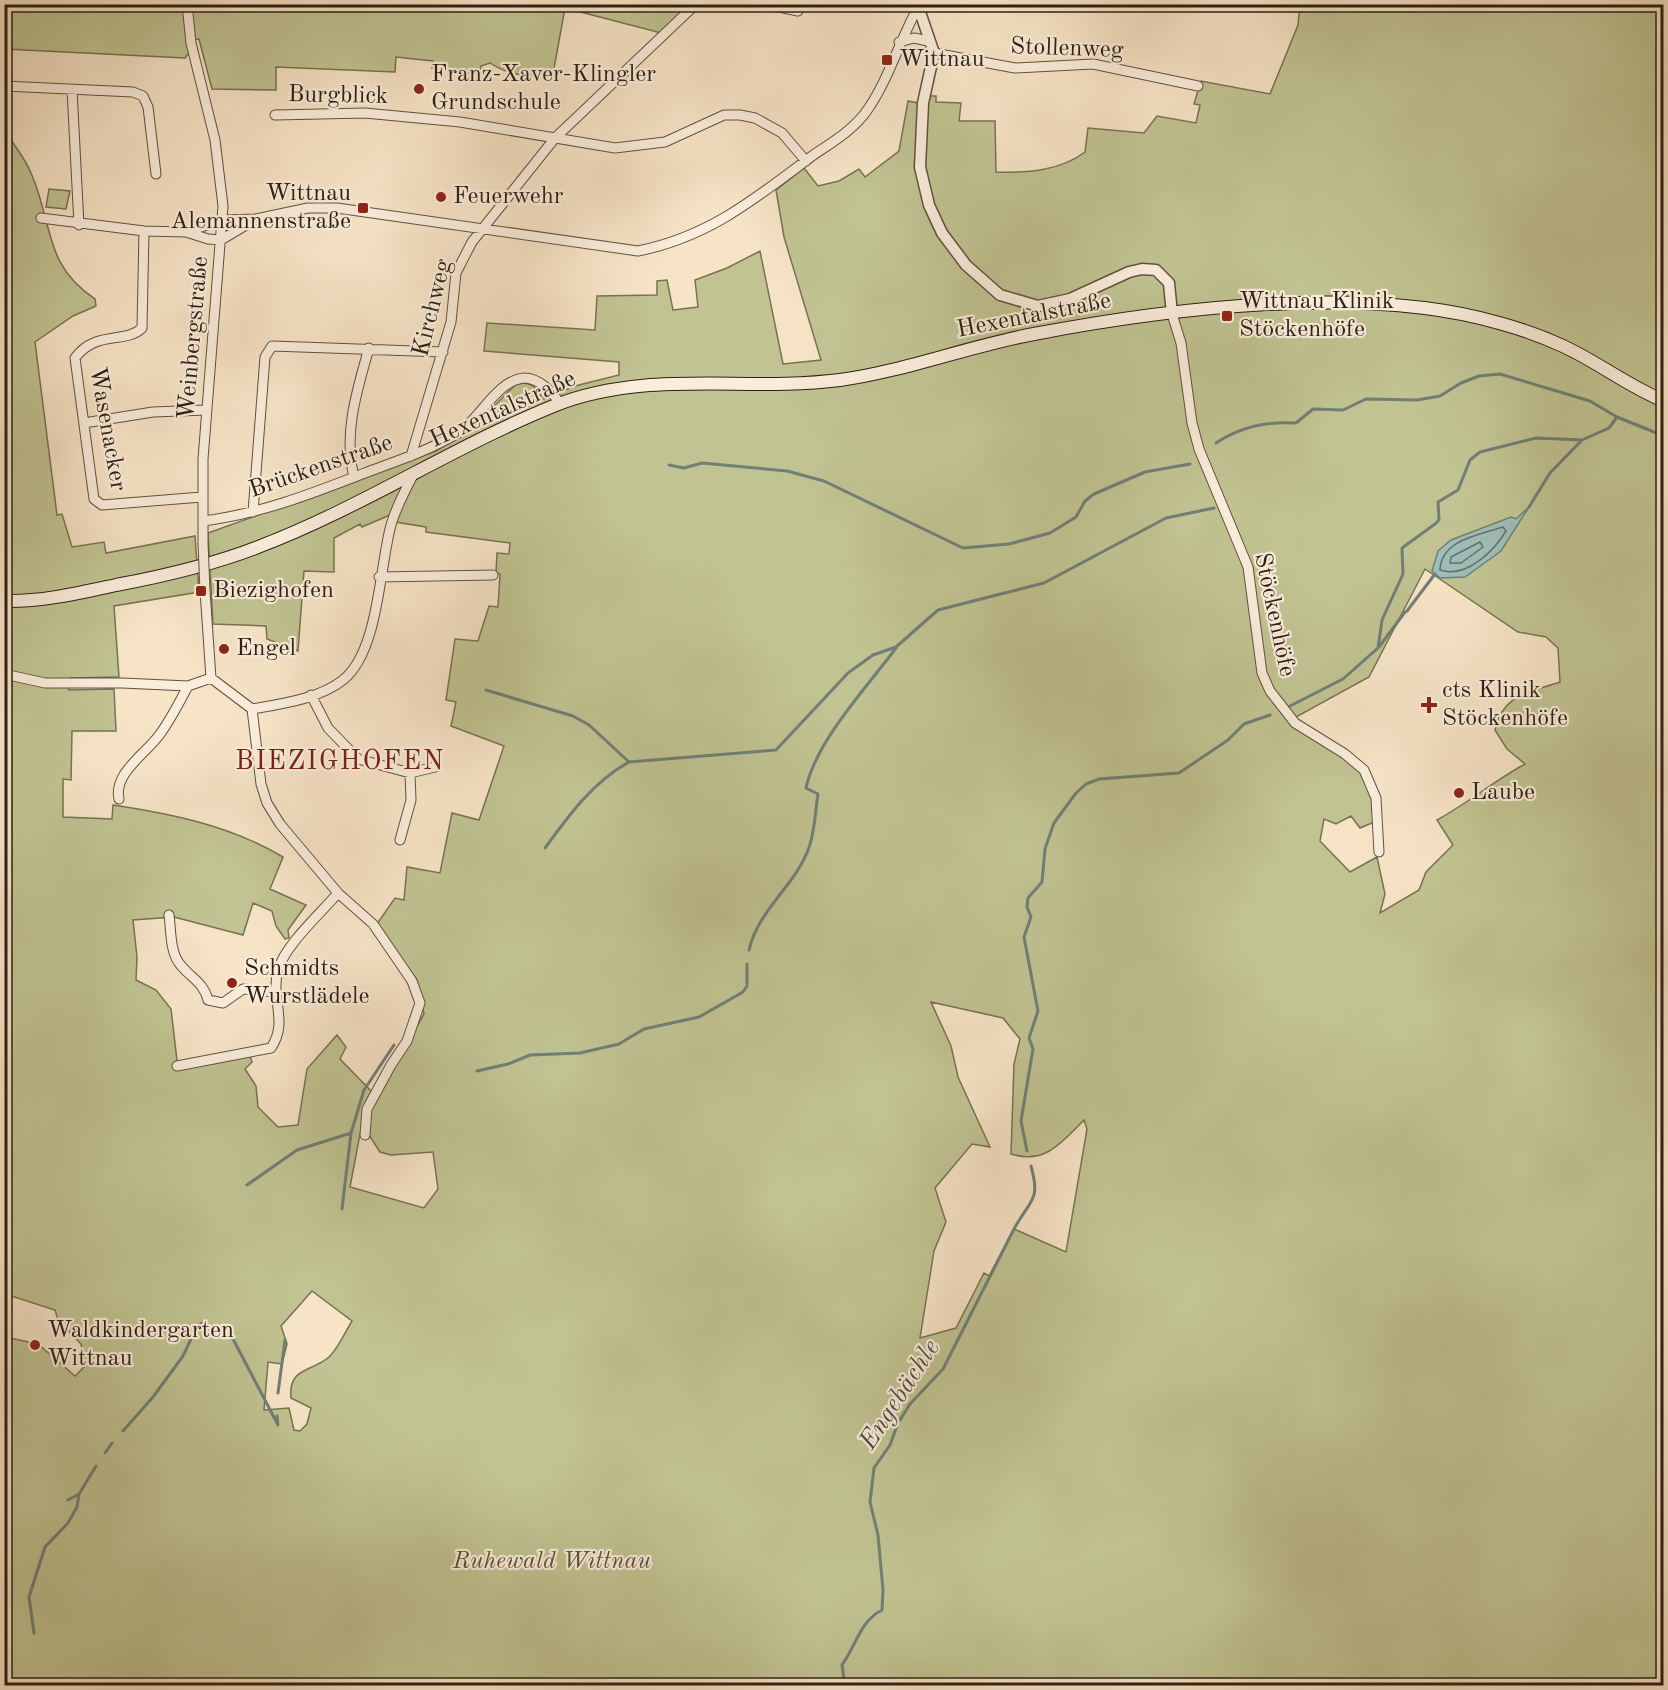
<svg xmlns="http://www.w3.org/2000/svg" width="1668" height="1690" viewBox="0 0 1668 1690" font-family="'Old Standard TT',serif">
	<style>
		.green { fill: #c1c392; stroke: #767252; stroke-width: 1.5; fill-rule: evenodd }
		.water { fill: #9ebeba; stroke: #707f77; stroke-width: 1.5 }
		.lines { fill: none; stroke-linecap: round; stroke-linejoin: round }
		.shore { stroke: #656f66; stroke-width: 1.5 }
		.stream { stroke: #707f77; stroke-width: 3 }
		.minor-casing { stroke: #5f5140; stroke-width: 11 }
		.tertiary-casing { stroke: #5f5140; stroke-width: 13 }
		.secondary-casing { stroke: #2c2013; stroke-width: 14 }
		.minor { stroke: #faeddb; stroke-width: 9 }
		.tertiary { stroke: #faeddb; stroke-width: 10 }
		.secondary { stroke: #faeddb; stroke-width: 12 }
		.minor-bridge-casing { stroke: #5f5140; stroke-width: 11; stroke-linecap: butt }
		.minor-bridge { stroke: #faeddb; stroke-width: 9 }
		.poi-dot { fill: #8f2418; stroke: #faeddb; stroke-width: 2 }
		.labels { text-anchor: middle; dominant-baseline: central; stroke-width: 4.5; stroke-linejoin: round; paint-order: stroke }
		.street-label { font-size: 24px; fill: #2c2013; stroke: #faeddb }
		.poi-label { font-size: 24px; fill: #2c2013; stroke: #faeddb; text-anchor: start }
		.park-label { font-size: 24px; font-style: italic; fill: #595139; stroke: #faeddb }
		.water-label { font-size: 26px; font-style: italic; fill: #4e4f45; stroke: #faeddb }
		.quarter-label { font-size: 27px; letter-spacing: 1.5px; fill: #7a1f14; stroke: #faeddb }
	</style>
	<rect width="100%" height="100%" fill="#f7e4c7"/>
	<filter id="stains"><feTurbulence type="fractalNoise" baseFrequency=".00333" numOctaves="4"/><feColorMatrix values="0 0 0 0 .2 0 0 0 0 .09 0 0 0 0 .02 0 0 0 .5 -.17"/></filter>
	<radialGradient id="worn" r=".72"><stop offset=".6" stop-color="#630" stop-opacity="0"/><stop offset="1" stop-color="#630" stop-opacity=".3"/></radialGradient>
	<path class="green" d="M5,5H691L661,33L565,8L553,74C534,80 506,74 490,63L481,66L479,74L432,68L433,61L396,57L395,72L276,67V90L212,89L199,39L187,41L189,53L185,58L5,49Z
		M1300,5H1663V1685H5V1334L10,1338L38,1344L75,1376L85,1366L81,1344L58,1320L55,1310L5,1294L4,130C15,146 27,161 33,178C53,227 45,266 95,299L96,306L73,316L35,342L57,515L62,514L72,547L104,542L106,553L195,536L199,592L114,606L119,677L70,678L69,690L114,689L116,731H72L71,780L63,779V817L112,819L113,805C173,814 231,826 283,857L270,889L306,905L288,930L289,938L285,939L276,926L272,911L253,903L243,935L174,917L133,920L137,957L136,980L156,990L171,1009L178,1069L250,1056L252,1062L245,1069L256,1086L258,1107L278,1127L298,1125L307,1069L337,1035L346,1047L340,1059L377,1097L424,1014L417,980L377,924L395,898L404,900L407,867L440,873L452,813L479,820L504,746L451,726L456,702L446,700L455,639L478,641L489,606L498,607L500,574L496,573L497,553L509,554L510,543L426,532V527L395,522L390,515L362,527L360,524L334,538V572L304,571L298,651L267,639L266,626L213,624L208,533L436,451L471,429L515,385C529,380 536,386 543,399L575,386L619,375V362L484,351L487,323L595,330L597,296L657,295V281L667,280L673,310L698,307L695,280L727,268L760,251L783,364L821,360L784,237L776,190L804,168L818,186L839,181L859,169L865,177L899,151L908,101L928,105L930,96H936V102L961,103L959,121H995L996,172C1027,173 1060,171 1085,152L1088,128L1144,133L1157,116L1196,123L1200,105L1194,104L1201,81L1270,94L1298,25ZM1425,569L1518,632L1546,637L1558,648L1560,682C1528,693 1503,694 1495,730L1507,749L1525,764C1494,781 1468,803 1437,820L1453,845L1426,872L1419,890L1380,913L1385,894L1377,857L1350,872L1320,841L1324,819L1336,824L1351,816L1360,828L1379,820L1364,770L1294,718L1369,677ZM931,1002L1003,1018L1020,1039L1014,1064L1011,1154C1045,1165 1062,1142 1084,1120L1087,1129L1066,1252L1014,1229L989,1276L984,1273L956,1328L920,1338L934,1251L946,1222L935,1188L972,1144L990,1147L958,1077L951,1046ZM360,1134L369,1135L380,1152L391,1155L433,1152L438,1189L424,1208L350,1187ZM312,1291L352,1321C345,1332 338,1349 329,1357C312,1372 288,1367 291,1398L311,1408L307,1424L300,1431L294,1430L289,1408L264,1410L268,1362L282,1364L287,1344L281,1326Z
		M49,189L70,191L66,209L46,207Z"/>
	<path class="water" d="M1529,507L1501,551L1465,577L1440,578L1432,571L1438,551L1451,540L1511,517L1516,519Z"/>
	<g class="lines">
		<path class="shore" d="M1503,527L1506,531C1494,551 1466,579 1440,570C1441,540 1479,535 1503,527Z
			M1480,542L1483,547L1461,563H1450L1451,557Z"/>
		<path class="stream" d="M1216,443C1240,427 1267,421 1296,423L1313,409L1343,410L1366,399L1417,400L1440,396L1461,383L1479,376L1500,374L1590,401L1617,417
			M669,465L684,468L702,463L787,471L824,481L963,548L1009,544L1050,533L1076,517L1085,501L1094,494L1145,472L1190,464
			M1529,507L1550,473L1582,440
			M1407,611L1435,574
			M1379,647L1405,612
			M486,690L573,716L589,725L629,762
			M1290,706L1343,679L1378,648L1382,620L1403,574L1402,548L1435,524L1439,520L1438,502L1458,490L1470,460L1480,452L1536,438L1582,440L1609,428L1617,417L1664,436
			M545,848C569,815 593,782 629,762L776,750L848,673L873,655L896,647L938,610L1044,583L1166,518L1214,508
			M749,950C758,910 794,887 808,850C815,833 815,812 818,794L806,788C816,741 867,687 896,648
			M477,1071L508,1064L530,1055L580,1053L619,1044L644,1029L699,1017L743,992L747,986V964
			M1027,1151L1021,1121L1033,1049L1029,1038L1038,1011L1024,937L1031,917L1027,907L1028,898L1042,882L1045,849L1054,823L1076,793L1086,784L1099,779L1179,773L1228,740L1244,724L1270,715
			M247,1185L297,1150L351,1133
			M342,1209L351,1133L364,1090L394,1045
			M278,1393L285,1340
			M123,1431L153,1397L183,1356L197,1326L202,1323L233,1339L278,1425L277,1416
			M105,1453L112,1443
			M68,1500L79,1494
			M34,1633L29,1597L45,1547L68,1523L77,1507L79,1494L96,1466
			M845,1686L842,1665C856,1646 860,1621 882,1610L883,1590L878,1535L870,1502L874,1468L890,1445L898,1423L910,1404L943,1369L1014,1229C1030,1199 1041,1202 1031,1166"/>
		<g class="minor-casing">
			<path id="minor" d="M187,4L191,43L215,140L223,206L203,459V543
				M765,4L798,11
				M899,42L914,38L928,41
				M934,53L1015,68L1093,64L1198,86
				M4,86L133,92L143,96L148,107L156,174
				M72,90L79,225
				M275,115L365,113L460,122L615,148L665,142L724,115H740L755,118L782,133L806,161
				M41,218L144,231L186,232L208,239L221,240L256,219
				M144,231L142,328C126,344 95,330 75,358L94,499L102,505L202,497
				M186,232L222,220L256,219L308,208H337L638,251C709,237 756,198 812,156C831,143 855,129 868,109C888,80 899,43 916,11L935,4
				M1172,314L1181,343L1192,423L1199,449L1248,567L1262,673L1270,691L1295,723L1345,754L1364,770L1376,798L1379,852
				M84,423L153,412L207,410
				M411,456L451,322L456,273L472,242L555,138L696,4
				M354,477C343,434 357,390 369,348
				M253,512L265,357L272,346L443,352
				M203,521C261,514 316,492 370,471C400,460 430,450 458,433C480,419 497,380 524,378C539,378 553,392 560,404
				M379,577L493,575
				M205,591L211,678
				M4,674L45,683H122L188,686L211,678
				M211,678L252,709
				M311,695L328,728L358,759L410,773L435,767
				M252,709L261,784L267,803L280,824L338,893L373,924L412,981L420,1003L407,1041L391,1065L367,1109L365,1135
				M252,709C281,704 319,699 343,680C379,651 379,569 391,525C396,507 405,491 413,475
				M119,799C113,773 147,753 160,734C171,719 179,703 188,686
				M400,840L411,800L410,773
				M169,915C171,929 170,951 179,963C190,978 203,981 208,1000L223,1003L243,989L275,992
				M177,1066L271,1048C289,1021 270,1000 278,970C285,945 321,913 338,893"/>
		</g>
		<g class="tertiary-casing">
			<path id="tertiary" d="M919,9L934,53L923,103L920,167L929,205L942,233L966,265L1000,295L1038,306L1070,299L1129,272L1142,269L1156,270L1169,283L1172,314"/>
		</g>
		<g class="secondary-casing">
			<path id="secondary" d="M4,601C42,602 79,593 116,585C164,576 212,565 258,547C361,508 454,446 556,405C648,369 744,392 840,380C905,371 969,346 1034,334C1170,308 1366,284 1499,323C1521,329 1544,337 1565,347C1599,363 1628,386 1664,401"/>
		</g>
		<use href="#minor" class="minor"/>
		<use href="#tertiary" class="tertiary"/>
		<use href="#secondary" class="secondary"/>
		<g class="minor-bridge-casing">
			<path id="minor-bridge" d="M203,543L205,591"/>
		</g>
		<use href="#minor-bridge" class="minor-bridge"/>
	</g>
	<g class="poi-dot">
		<rect x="881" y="54" width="12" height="12" rx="3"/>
		<circle cx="419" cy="89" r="6"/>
		<circle cx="441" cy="197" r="6"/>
		<rect x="357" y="202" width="12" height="12" rx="3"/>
		<rect x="1221" y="310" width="12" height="12" rx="3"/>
		<rect x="195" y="585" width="12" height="12" rx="3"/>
		<circle cx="224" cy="649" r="6"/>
		<path d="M1426 696h6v6h6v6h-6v6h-6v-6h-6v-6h6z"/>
		<circle cx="1459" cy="793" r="6"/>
		<circle cx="232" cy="983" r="6"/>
		<circle cx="35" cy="1345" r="6"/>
	</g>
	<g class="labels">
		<g class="street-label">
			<text transform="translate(1067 49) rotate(2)">Stollenweg</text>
			<text transform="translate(338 96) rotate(1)">Burgblick</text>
			<text transform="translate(433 308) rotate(-76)">Kirchweg</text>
			<text transform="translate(1034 316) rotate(-11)">Hexentalstraße</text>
			<text transform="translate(194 338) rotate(-85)">Weinbergstraße</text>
			<text transform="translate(503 410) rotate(-24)">Hexentalstraße</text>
			<text transform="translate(107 429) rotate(80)">Wasenacker</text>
			<text transform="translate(321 467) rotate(-19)">Brückenstraße</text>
			<text transform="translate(1274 615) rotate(78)">Stöckenhöfe</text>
		</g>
		<g class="poi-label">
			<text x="899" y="60">Wittnau</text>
			<text x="431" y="75">Franz-Xaver-Klingler<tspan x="431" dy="28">Grundschule</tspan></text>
			<text x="351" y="194" text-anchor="end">Wittnau<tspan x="351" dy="28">Alemannenstraße</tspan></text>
			<text x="453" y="197">Feuerwehr</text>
			<text x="1239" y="302">Wittnau Klinik<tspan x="1239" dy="28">Stöckenhöfe</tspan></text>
			<text x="213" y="591">Biezighofen</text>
			<text x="236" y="649">Engel</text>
			<text x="1442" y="691">cts Klinik<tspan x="1442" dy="28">Stöckenhöfe</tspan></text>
			<text x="1471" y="793">Laube</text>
			<text x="244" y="969">Schmidts<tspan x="244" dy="28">Wurstlädele</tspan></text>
			<text x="47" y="1331">Waldkindergarten<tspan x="47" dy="28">Wittnau</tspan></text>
		</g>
		<g class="park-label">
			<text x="552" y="1562">Ruhewald Wittnau</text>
		</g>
		<g class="water-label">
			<text transform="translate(900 1395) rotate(-57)">Engebächle</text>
		</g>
		<g class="quarter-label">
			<text x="340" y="761">BIEZIGHOFEN</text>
		</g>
	</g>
	<rect width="1668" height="1690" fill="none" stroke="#f7e4c7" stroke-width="24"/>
	<rect x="6" y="6" width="1656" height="1678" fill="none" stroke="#2c2013" stroke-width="3"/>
	<rect x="12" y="12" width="1644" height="1666" fill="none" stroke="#2c2013" stroke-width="1.5"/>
	<rect width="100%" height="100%" filter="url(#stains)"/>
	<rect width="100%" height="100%" fill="url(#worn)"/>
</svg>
